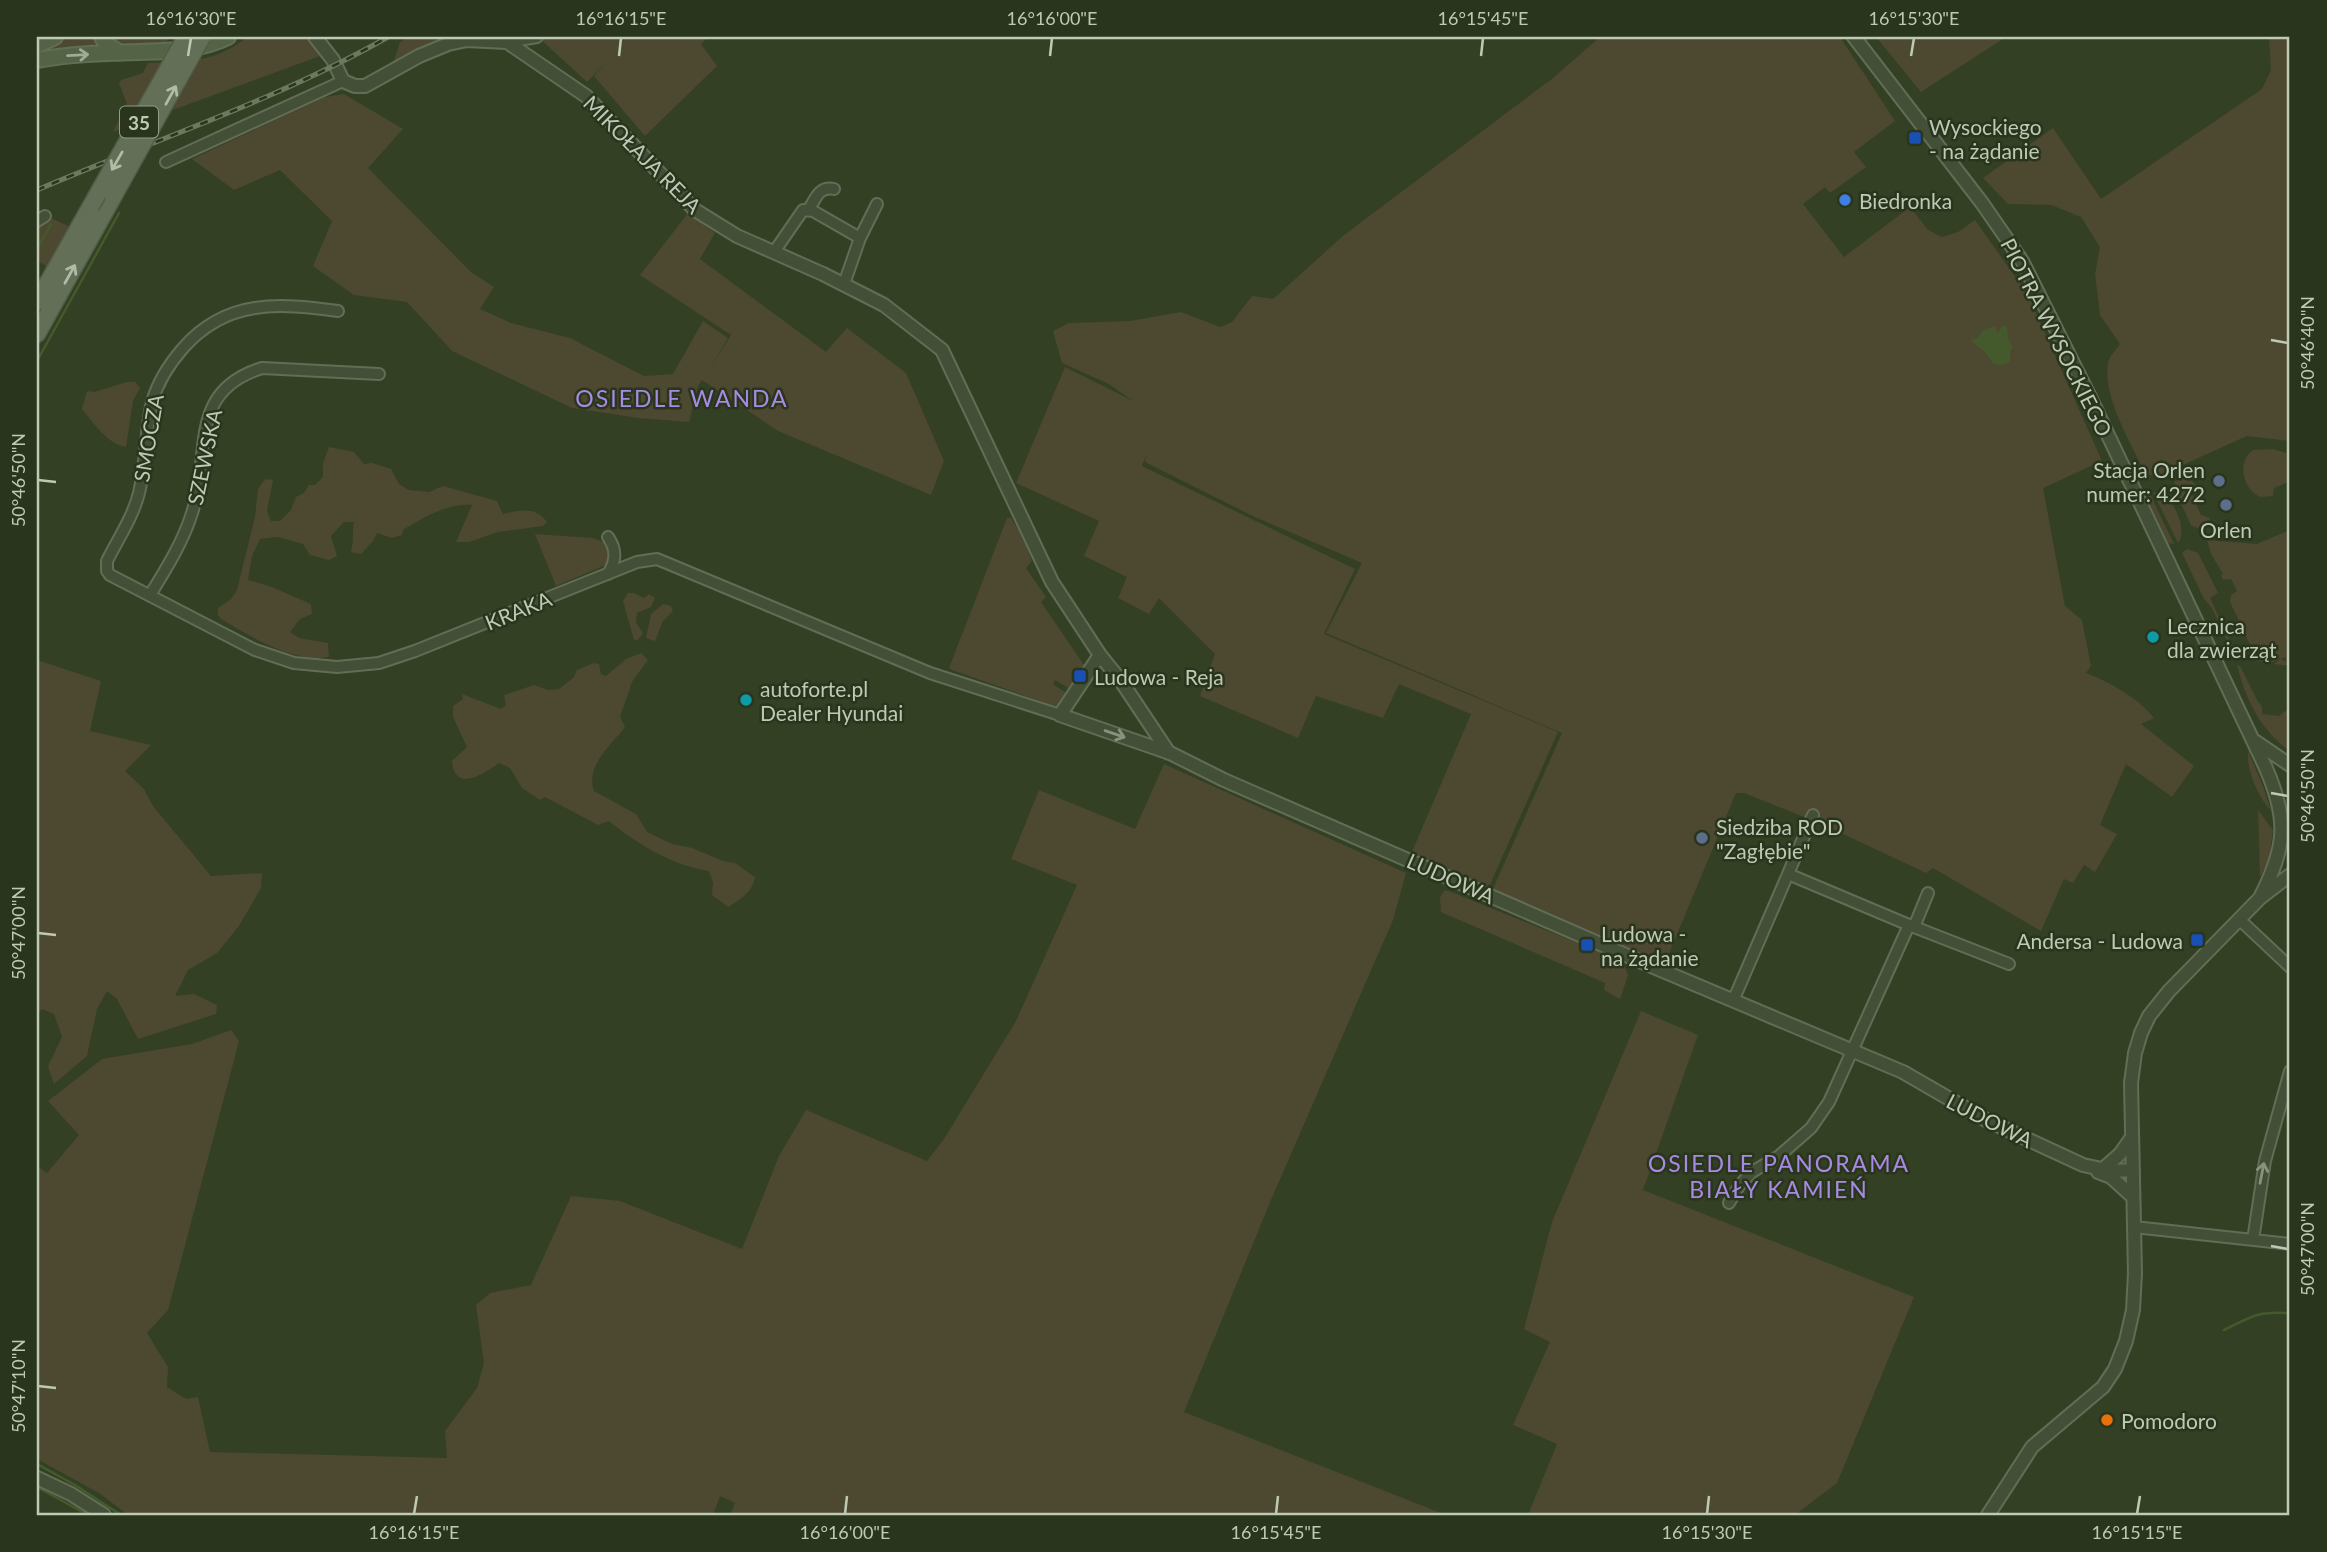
<svg xmlns="http://www.w3.org/2000/svg" width="2327" height="1552" viewBox="0 0 2327 1552" font-family="Lato,sans-serif">
	<style>
		.green { fill: #4d4830 }
		.water { fill: #445a2d }
		.lines { fill: none; stroke-linecap: round; stroke-linejoin: round }
		.stream { stroke: #445a2d; stroke-width: 2.5 }
		.minor-casing { stroke: #626d56; stroke-width: 14 }
		.tertiary-casing { stroke: #626d56; stroke-width: 16 }
		.secondary-casing { stroke: #626d56; stroke-width: 18 }
		.primary-casing { stroke: #505c45; stroke-width: 19 }
		.minor { stroke: #444f38; stroke-width: 10 }
		.tertiary { stroke: #444f38; stroke-width: 12 }
		.secondary { stroke: #546346; stroke-width: 14 }
		.primary { stroke: #636f56; stroke-width: 16 }
		.rail-casing { stroke: #6c795e; stroke-width: 5 }
		.rail { stroke: #29351d; stroke-width: 2.5; stroke-dasharray: 8; stroke-linecap: butt }
		.primary-bridge-casing { stroke: #505c45; stroke-width: 19; stroke-linecap: butt }
		.primary-bridge { stroke: #636f56; stroke-width: 16 }
		.oneway { stroke: #9fab94 }
		.oneway2 { stroke: #b1bca7 }
		.oneway3 { stroke: #88937d }
		.ticks { fill: none; stroke: #bfcab5; stroke-width: 2.5 }
		.transit-dot { fill: #1a4fb4; stroke: #29351d; stroke-width: 2.5 }
		.shop-dot { fill: #3f7fe0; stroke: #29351d; stroke-width: 2.5 }
		.service-dot { fill: #5c6f8a; stroke: #29351d; stroke-width: 2.5 }
		.culture-dot { fill: #0f9aa8; stroke: #29351d; stroke-width: 2.5 }
		.food-dot { fill: #e8710a; stroke: #29351d; stroke-width: 2.5 }
		.labels { text-anchor: middle; dominant-baseline: central; stroke-width: 5; stroke-linejoin: round; paint-order: stroke }
		.shield { fill: #29351d; stroke: #929d87; stroke-width: 2 }
		.shield-label { font-size: 19px; font-weight: bold; fill: #bfcab5 }
		.poi-label { font-size: 21px; fill: #bfcab5; stroke: #29351d; text-anchor: start }
		.street-label { font-size: 21px; fill: #bfcab5; stroke: #29351d }
		.neighbourhood-label { font-size: 23px; letter-spacing: 2px; fill: #a78ae1; stroke: #29351d }
		.neatline { fill: none; stroke: #bfcab5; stroke-width: 2.5 }
		.ticks-label { font-size: 18px; text-anchor: middle; fill: #bfcab5 }
	</style>
	<rect width="100%" height="100%" fill="#334024"/>
	<path class="green" d="M66,37H95L99,47L42,53L40,49Z
		M110,37H170L166,43L124,46L117,45Z
		M248,37H302L313,42L323,55L113,132L127,104L119,83L121,80L143,73L148,63C191,61 212,63 248,37Z
		M409,37H451L418,50L393,64L400,42Z
		M538,37H708L701,44L717,66L645,136L594,76L607,62L587,82Z
		M1600,37H1840L1895,121L1854,152L1866,167L1830,193L1825,187L1803,204L1844,257L1910,207L1928,230L1942,237L1958,232L1975,220L2028,295L2102,461L2043,488L2065,606L2082,620L2091,666L2086,673C2108,681 2140,699 2154,718L2141,724L2194,766L2172,797L2126,764L2100,825L2117,834L2095,872L2084,865L2073,883L2064,879L2041,931L1933,868L1926,873L1824,825L1744,793H1736L1665,963L1492,891L1562,733L1326,633L1362,563L1255,517L1145,462L1147,453L1142,466L1355,569L1324,634L1558,732L1488,889L1411,854L1471,714L1399,684L1383,718L1316,696L1298,738L1200,696L1215,654L1159,598L1149,614L1118,598L1127,577L1084,556L1099,521L1016,483L1065,367L1133,401L1109,384L1062,363L1053,331L1069,323L1130,321L1181,312L1220,327L1232,322L1252,296L1273,299L1344,235L1553,78Z
		M1876,37H2006L1921,92Z
		M2269,37H2290V441L2247,436L2156,477L2145,473C2131,443 2102,396 2108,363C2109,356 2116,350 2120,344L2100,315L2095,274L2100,247L2081,217L2051,205L2008,204L1983,178L2053,128L2101,199L2262,89L2271,70Z
		M344,94L403,129L368,168L471,272L494,287L480,309L511,323L570,338L644,376L673,374L703,321L728,338L709,370L731,335L640,275L688,213L715,233L700,259L826,352L847,328L906,373L944,461L931,495L778,431L702,380L698,386L689,422L639,418L572,408L452,351L407,302L354,295L313,266L332,221L280,170L234,190L192,159L325,97Z
		M49,217L72,228L49,267L37,261V224Z
		M127,382H135L140,388L133,401L126,447C107,444 94,423 82,409L87,391L94,392Z
		M329,447L354,452L364,464L372,463L391,469L399,484L409,490L429,492L443,486L497,501L503,514C519,510 536,506 547,522L543,526L498,532L469,542H456L472,505C450,502 422,518 403,530L402,535L392,538L377,533L373,541L361,554L351,552C354,541 352,533 354,522H344L331,536L337,556L329,560L310,555L303,544L278,537L260,539L252,556L248,580L272,587L311,604L312,614L300,619L290,632L299,638L328,643L329,657C292,663 252,637 221,619L218,615V608L231,599L237,590L255,517L258,489L265,479L273,480L267,511L271,521H280L291,510L296,497L304,493L309,485H315L323,477V463Z
		M2273,449L2290,454V481L2274,488L2273,496L2260,497C2243,489 2236,462 2253,450Z
		M2184,478C2190,479 2194,482 2197,487H2191L2190,490L2201,515L2210,518L2208,524L2200,529L2191,525L2173,487L2175,481Z
		M2153,492C2172,493 2189,528 2178,543Z
		M2150,494L2174,544L2168,543L2149,502L2148,497Z
		M1007,518H1011L1025,541L1032,561L1026,568L1046,597L1041,602L1084,665L1070,689L1055,680L1053,684L1068,694L1061,704L1054,706L952,670L949,668Z
		M2290,530V666L2274,664L2281,659L2286,662V657L2270,663L2246,659L2254,653L2230,602L2231,595L2237,591L2231,579L2223,580L2221,575L2223,574L2211,554L2207,540L2257,544Z
		M535,534L593,538L604,542L609,548V561L606,565L556,586Z
		M2187,549L2198,553L2218,593L2210,598L2234,649L2241,646L2239,658L2236,660L2212,608L2204,599L2182,553Z
		M628,593H634L644,598L649,594L655,598L651,607L637,613L636,623L643,633L638,640H634L623,601Z
		M663,604L671,606L673,611L663,621L655,641L646,638L651,614Z
		M641,653L648,660L632,682L620,717L625,727C611,746 585,765 594,791L636,814L647,832L672,844L692,848L723,861L735,863L755,877C752,893 741,899 728,907L712,895L713,883L709,871C673,866 637,844 609,821L598,825L545,797L540,800L522,788L510,768L499,763C484,774 454,793 452,761L467,747L453,717V706L463,699L462,694L501,709L506,705L504,695L534,685L548,690L559,689L574,677L577,670L594,663L599,664L601,674L606,676L626,659Z
		M37,660L101,681L90,731L151,745L125,771L144,789L153,806L211,876L262,873L261,888L239,926L217,953L188,970L175,996L194,994L217,1005L216,1014L138,1039L117,999L107,991L97,1009L87,1056L54,1084L48,1066L62,1037L54,1014L42,1009L37,1013Z
		M2237,665L2240,666L2258,702L2262,706V714L2279,716L2285,711L2290,712V751C2260,730 2246,700 2237,665Z
		M2248,751L2263,786L2271,811C2258,797 2246,770 2248,751Z
		M1164,764L1406,873L1393,920L1271,1200L1184,1412L1446,1515H730L735,1503L720,1496L713,1515H128L99,1493L37,1459V1166L47,1173L79,1135L48,1101L102,1059L192,1044L231,1030L239,1041L168,1310L147,1333L168,1367L167,1387L186,1399L198,1397L210,1452L447,1458L445,1431L477,1388L484,1363L476,1305L490,1293L531,1285L571,1196L620,1201L742,1249L779,1156L806,1110L927,1161L944,1139L1016,1021L1077,885L1011,859L1039,790L1135,829Z
		M2258,810L2273,830L2269,859L2260,877Z
		M1444,891H1449L1617,959L1623,963L1628,975L1620,999L1604,990L1605,983L1441,912L1440,897Z
		M1641,1011L1698,1035L1643,1190L1914,1297L1837,1483L1795,1515H1528L1557,1444L1513,1425L1550,1342L1524,1329L1552,1222Z"/>
	<path class="water" d="M2002,326H2007L2008,338L2013,347L2010,351V362L2003,365L1994,364L1983,350L1972,342V339H1977C1980,332 1988,326 1996,327V333L1999,332Z"/>
	<g class="lines">
		<path class="stream" d="M37,249L51,224
			M37,361L119,213
			M2224,1330C2253,1316 2257,1311 2290,1313
			M37,1464L75,1485L121,1515
			M37,1487L88,1515"/>
		<g class="minor-casing">
			<path id="minor" d="M507,42L537,37
				M166,162L343,81
				M809,209C816,198 819,186 834,189
				M37,221L45,216
				M774,252L803,210L813,211L860,238
				M844,284L860,238L877,204
				M338,311C278,303 227,299 184,347C169,364 158,381 152,402C145,432 146,463 139,493C133,517 118,539 107,561V571L110,575L255,650L294,663L337,667L379,663L415,651L637,562L657,559L930,673L1060,715
				M608,537C617,550 616,561 608,574
				M150,595C166,569 183,542 192,513C212,453 186,392 262,368L379,374
				M1788,874L1813,815
				M2240,920L2290,967
				M1909,925L2009,964
				M1914,927L1928,893
				M1729,1203L1739,1186L1752,1172L1779,1156L1811,1128L1829,1102L1909,925L1788,874L1733,1001
				M2134,1227L2290,1244
				M2253,1240L2265,1161L2290,1071"/>
		</g>
		<g class="tertiary-casing">
			<path id="tertiary" d="M315,37L333,60L343,81L355,86H365L419,56L448,44L467,40L507,42L586,96L695,210L737,236L823,274L884,305L942,350L1052,582L1100,655L1121,681L1169,753
				M1854,37L1982,203L2022,261L2090,397L2265,766C2289,820 2286,847 2260,898
				M1100,655L1060,715L1170,753L1224,780L1644,963L1903,1072L1986,1120L2083,1165L2111,1171L2133,1170
				M2253,740L2290,765
				M2102,1170L2120,1154L2132,1137
				M2098,1172L2111,1177L2133,1197
				M37,1478L71,1494L104,1515
				M1988,1515L2032,1447L2103,1387L2115,1369L2126,1341L2133,1310L2135,1273L2131,1083L2135,1053L2141,1033L2149,1016L2169,991L2260,898L2290,875"/>
		</g>
		<g class="secondary-casing">
			<path id="secondary" d="M102,37L106,44L120,53
				M37,45L55,37
				M37,60C70,54 105,53 139,52C170,51 199,51 228,37"/>
		</g>
		<g class="primary-casing">
			<path id="primary" d="M37,302L91,206
				M37,334L113,197"/>
		</g>
		<use href="#minor" class="minor"/>
		<use href="#tertiary" class="tertiary"/>
		<use href="#secondary" class="secondary"/>
		<use href="#primary" class="primary"/>
		<g class="rail-casing">
			<path id="rail" d="M37,190C154,140 277,100 388,37"/>
		</g>
		<use href="#rail" class="rail"/>
		<g class="primary-bridge-casing">
			<path id="primary-bridge" d="M113,197L202,37
				M91,206L186,37"/>
		</g>
		<use href="#primary-bridge" class="primary-bridge"/>
	</g>
	<defs><path id="oneway-shaft" d="M-6 0H5M1.5-3L5.5 0L1.5 3" fill="none" stroke-width="1.6" stroke-linecap="round" stroke-linejoin="round" transform="scale(1.75)"/></defs>
	<use class="oneway" href="#oneway-shaft" transform="translate(78 55) rotate(-3)"/>
	<g class="oneway2">
		<use href="#oneway-shaft" transform="translate(171 95) rotate(-61)"/>
		<use href="#oneway-shaft" transform="translate(117 161) rotate(120)"/>
		<use href="#oneway-shaft" transform="translate(70 274) rotate(-61)"/>
	</g>
	<g class="oneway3">
		<use href="#oneway-shaft" transform="translate(1115 734) rotate(19)"/>
		<use href="#oneway-shaft" transform="translate(2262 1173) rotate(-79)"/>
	</g>
	<path class="ticks" d="M188,56L191,38M619,56L621,38M1050,56L1052,38M1481,56L1483,38M1911,56L1914,38M2271,340L2288,343M38,480L56,482M2271,793L2288,796M38,933L56,935M2271,1246L2288,1249M38,1386L56,1388M414,1514L417,1496M845,1514L847,1496M1276,1514L1278,1496M1707,1514L1709,1496M2137,1514L2140,1496"/>
	<g class="transit-dot">
		<rect x="1908" y="131" width="14" height="14" rx="3.5"/>
		<rect x="1073" y="669" width="14" height="14" rx="3.5"/>
		<rect x="2190" y="933" width="14" height="14" rx="3.5"/>
		<rect x="1580" y="938" width="14" height="14" rx="3.5"/>
	</g>
	<circle class="shop-dot" cx="1845" cy="200" r="7"/>
	<g class="service-dot">
		<circle cx="2219" cy="481" r="7"/>
		<circle cx="2226" cy="505" r="7"/>
		<circle cx="1702" cy="838" r="7"/>
	</g>
	<g class="culture-dot">
		<circle cx="2153" cy="637" r="7"/>
		<circle cx="746" cy="700" r="7"/>
	</g>
	<circle class="food-dot" cx="2107" cy="1420" r="7"/>
	<g class="labels">
		<rect class="shield" x="120" y="106.5" width="38" height="31" rx="5"/>
		<g class="shield-label">
			<text x="139" y="122">35</text>
		</g>
		<g class="poi-label">
			<text x="1929" y="126">Wysockiego<tspan x="1929" dy="24">- na żądanie</tspan></text>
			<text x="1859" y="200">Biedronka</text>
			<text x="2205" y="469" text-anchor="end">Stacja Orlen<tspan x="2205" dy="24">numer: 4272</tspan></text>
			<text x="2226" y="529" text-anchor="middle">Orlen</text>
			<text x="2167" y="625">Lecznica<tspan x="2167" dy="24">dla zwierząt</tspan></text>
			<text x="1094" y="676">Ludowa - Reja</text>
			<text x="760" y="688">autoforte.pl<tspan x="760" dy="24">Dealer Hyundai</tspan></text>
			<text x="1716" y="826">Siedziba ROD<tspan x="1716" dy="24">"Zagłębie"</tspan></text>
			<text x="1601" y="933">Ludowa -<tspan x="1601" dy="24">na żądanie</tspan></text>
			<text x="2183" y="940" text-anchor="end">Andersa - Ludowa</text>
			<text x="2121" y="1420">Pomodoro</text>
		</g>
		<g class="street-label">
			<text transform="translate(643 154) rotate(45)">MIKOŁAJA REJA</text>
			<text transform="translate(2057 337) rotate(63)">PIOTRA WYSOCKIEGO</text>
			<text transform="translate(148 438) rotate(-80)">SMOCZA</text>
			<text transform="translate(204 457) rotate(-78)">SZEWSKA</text>
			<text transform="translate(518 610) rotate(-22)">KRAKA</text>
			<text transform="translate(1451 878) rotate(24)">LUDOWA</text>
			<text transform="translate(1990 1120) rotate(27)">LUDOWA</text>
		</g>
		<g class="neighbourhood-label">
			<text x="682" y="398">OSIEDLE WANDA</text>
			<text x="1779" y="1163">OSIEDLE PANORAMA<tspan x="1779" dy="26">BIAŁY KAMIEŃ</tspan></text>
		</g>
	</g>
	<rect width="2327" height="1552" fill="none" stroke="#29351d" stroke-width="77"/>
	<rect x="38" y="38" width="2250" height="1476" class="neatline"/>
	<g class="ticks-label">
		<text x="191" y="25">16°16'30"E</text>
		<text x="621" y="25">16°16'15"E</text>
		<text x="1052" y="25">16°16'00"E</text>
		<text x="1483" y="25">16°15'45"E</text>
		<text x="1914" y="25">16°15'30"E</text>
		<text transform="translate(2308 343) rotate(-90)" y="6">50°46'40"N</text>
		<text transform="translate(19 480) rotate(-90)" y="6">50°46'50"N</text>
		<text transform="translate(2308 796) rotate(-90)" y="6">50°46'50"N</text>
		<text transform="translate(19 933) rotate(-90)" y="6">50°47'00"N</text>
		<text transform="translate(2308 1249) rotate(-90)" y="6">50°47'00"N</text>
		<text transform="translate(19 1386) rotate(-90)" y="6">50°47'10"N</text>
		<text x="414" y="1539">16°16'15"E</text>
		<text x="845" y="1539">16°16'00"E</text>
		<text x="1276" y="1539">16°15'45"E</text>
		<text x="1707" y="1539">16°15'30"E</text>
		<text x="2137" y="1539">16°15'15"E</text>
	</g>
</svg>
